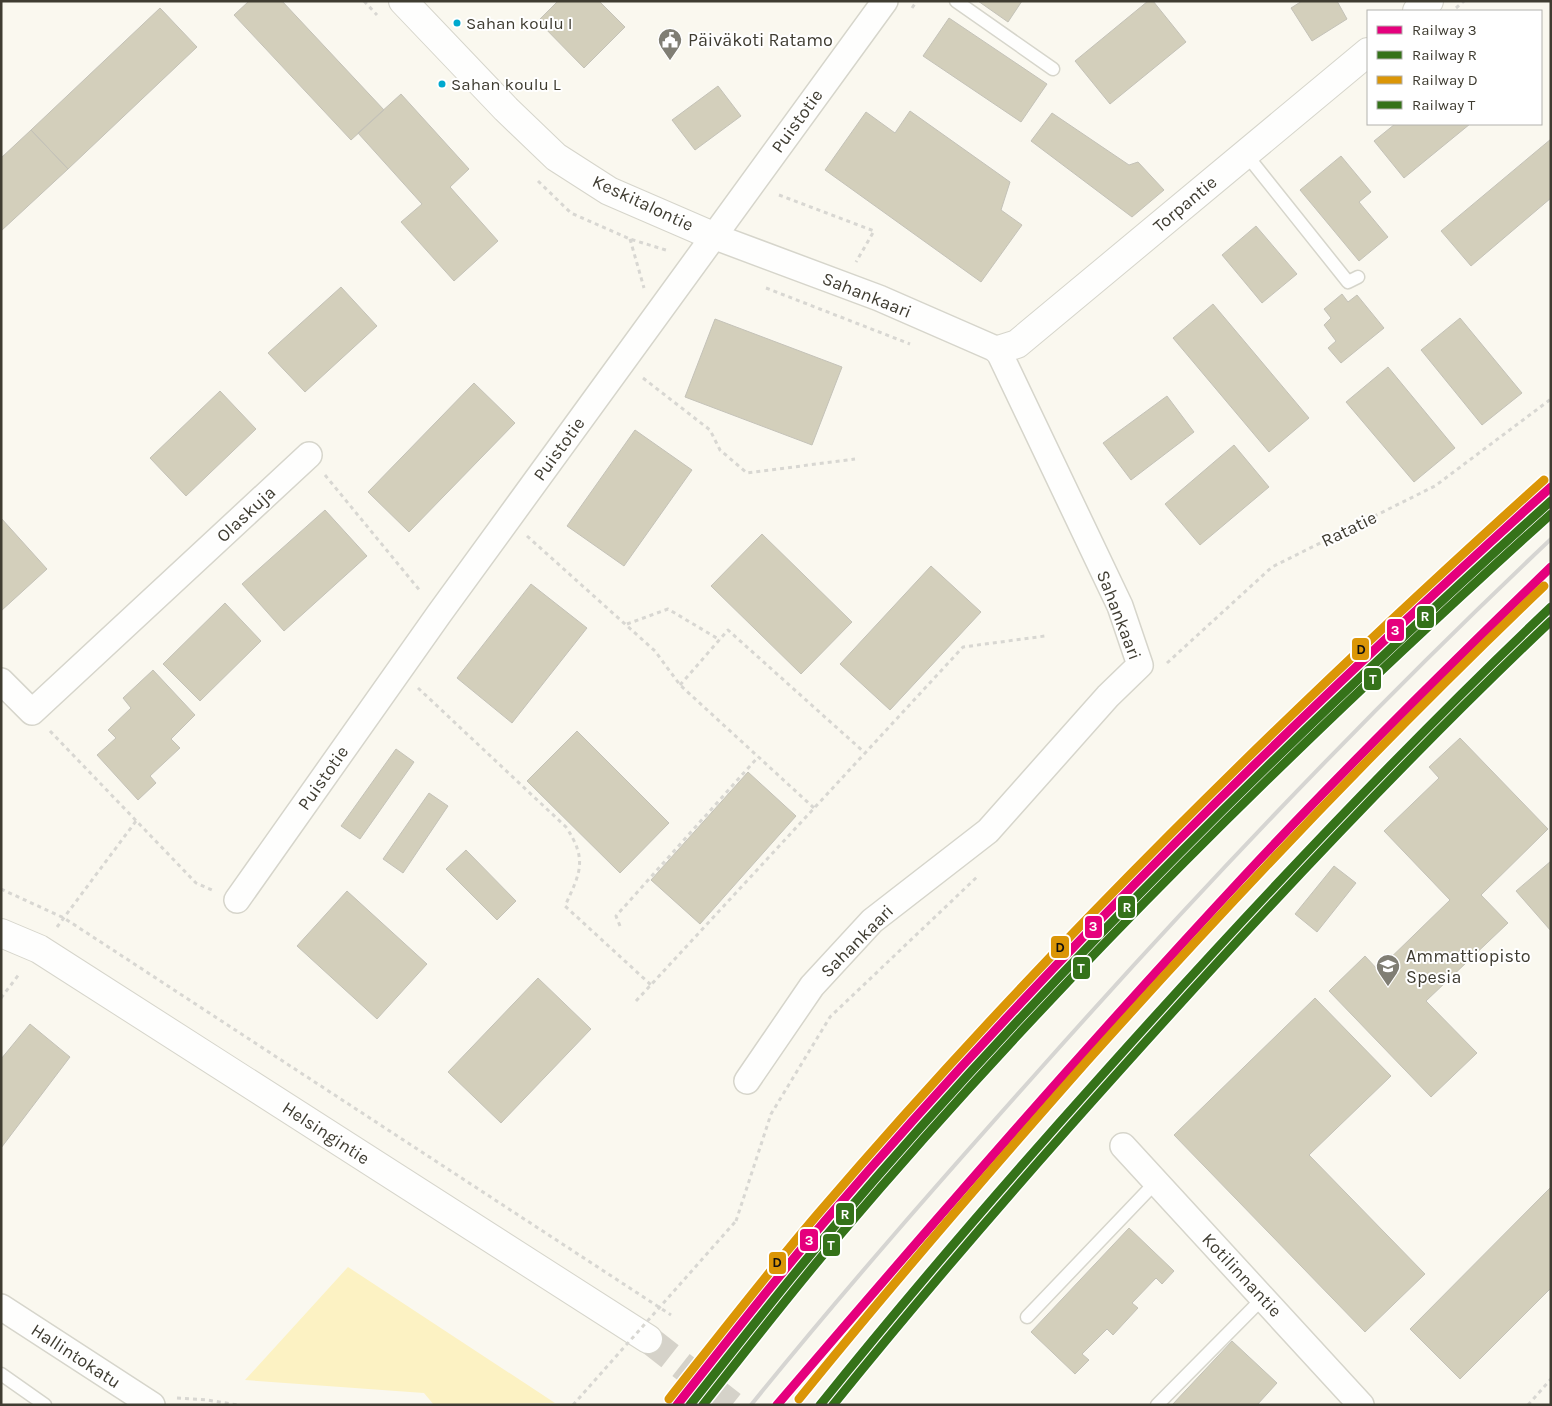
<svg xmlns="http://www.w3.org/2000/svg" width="1552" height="1406" viewBox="0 0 1552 1406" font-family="Karla,sans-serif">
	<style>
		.green { fill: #fcf2c3 }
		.building { fill: #d3cfbb; stroke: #c4c2b8 }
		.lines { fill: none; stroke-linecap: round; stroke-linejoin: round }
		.secondary-tunnel { stroke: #d5d2c9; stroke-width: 28; stroke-dasharray: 28 14; stroke-linecap: butt }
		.lane-casing { stroke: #d6d5cb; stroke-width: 15 }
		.street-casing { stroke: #d6d5cb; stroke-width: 28 }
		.secondary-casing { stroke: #d6d5cb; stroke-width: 30 }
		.path { stroke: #d8d7d2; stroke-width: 3; stroke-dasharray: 4 4; stroke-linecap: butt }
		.lane { stroke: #fefefd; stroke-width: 12 }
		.street { stroke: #fefefd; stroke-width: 25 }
		.secondary { stroke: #fefefd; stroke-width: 28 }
		.rail { stroke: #d6d5d2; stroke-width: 4 }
		.path-bridge { stroke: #d8d7d2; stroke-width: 3; stroke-dasharray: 4 4; stroke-linecap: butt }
		.rail-1-casing { stroke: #fff; stroke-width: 12 }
		.rail-2-casing { stroke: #fff; stroke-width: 12 }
		.rail-3-casing { stroke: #fff; stroke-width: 12 }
		.rail-4-casing { stroke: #fff; stroke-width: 12 }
		.rail-1 { stroke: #e5007d; stroke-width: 9 }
		.rail-2 { stroke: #357219; stroke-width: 9 }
		.rail-3 { stroke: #db9607; stroke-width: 9 }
		.rail-4 { stroke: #357219; stroke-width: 9 }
		.bus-dot { fill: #00a9ce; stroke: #fff; stroke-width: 2 }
		.labels { text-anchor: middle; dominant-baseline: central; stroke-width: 4; stroke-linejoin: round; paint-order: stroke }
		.bus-label { font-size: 17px; fill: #3f3c31; stroke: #fff; text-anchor: start }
		.poi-label { font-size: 18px; fill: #3f3c31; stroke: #fff; text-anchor: start }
		.street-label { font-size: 18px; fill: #3f3c31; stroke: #fff }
		.line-badge { stroke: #fff; stroke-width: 2 }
		.badge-label { font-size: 14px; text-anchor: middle; font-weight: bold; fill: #fff }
		.pale-badge-label { font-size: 14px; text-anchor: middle; font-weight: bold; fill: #111 }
	</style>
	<rect width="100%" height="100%" fill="#faf8ef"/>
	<path class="green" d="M348,1267L555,1403L434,1405L424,1393L245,1380Z"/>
	<path class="building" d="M249,1H282L384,110L351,140L234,15Z
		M558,1H599L625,27L584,68L538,21Z
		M978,1H1022L1008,22Z
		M1148,1H1153L1186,42L1110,104L1075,61Z
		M1302,1H1337L1347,19L1312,41L1291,8Z
		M160,8L197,47L68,169L31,130Z
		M949,18L1047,84L1021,122L923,56Z
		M718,86L741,116L695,150L672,120Z
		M401,94L469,169L450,187L498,241L454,281L401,222L422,204L358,133Z
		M910,111L1010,182L1001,210L1022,225L981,282L825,170L866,112L895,133Z
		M1052,113L1129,165L1138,162L1164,190L1132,217L1031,141Z
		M1395,124H1470L1404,178L1374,141Z
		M31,130L68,169L1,231V158Z
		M1551,139V198L1471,266L1441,231Z
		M1341,156L1371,192L1359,202L1388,237L1359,261L1300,190Z
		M1256,226L1297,274L1262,303L1222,255Z
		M341,287L377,326L305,392L268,353Z
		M1342,294L1348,302L1357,295L1384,328L1341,363L1328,348L1336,341L1324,325L1331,318L1324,309Z
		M1213,304L1309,418L1269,452L1173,338Z
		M1460,318L1522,393L1482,425L1421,350Z
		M715,319L842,367L812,445L685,397Z
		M1388,367L1455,448L1414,482L1346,402Z
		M474,383L515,423L409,532L368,492Z
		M220,391L256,429L186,496L150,458Z
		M1167,396L1194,432L1131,480L1103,443Z
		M635,430L692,470L624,566L567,526Z
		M1234,445L1269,487L1200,545L1165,504Z
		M325,510L367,556L284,631L242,584Z
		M1,518L47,569L1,611Z
		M762,534L852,622L801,674L711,586Z
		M931,566L981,612L890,710L840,664Z
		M531,584L587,628L512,723L457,678Z
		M225,603L261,641L200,701L163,664Z
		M153,670L195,715L171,739L180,748L150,776L156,783L138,800L97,755L116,738L108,730L131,708L123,698Z
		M577,731L669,823L620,873L527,781Z
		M1460,738L1548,829L1481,895L1508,923L1426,1001L1477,1053L1431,1097L1329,991L1365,956L1378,970L1450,900L1384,831L1439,778L1429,767Z
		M396,749L414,762L360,839L341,826Z
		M748,772L796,816L700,924L651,880Z
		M429,793L448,806L403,873L383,859Z
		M466,850L516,901L497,920L446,869Z
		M1551,861V931L1516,891Z
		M1334,866L1356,883L1317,932L1295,914Z
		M347,891L427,964L377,1019L297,946Z
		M538,978L591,1029L501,1123L448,1072Z
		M1315,998L1391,1076L1309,1155L1425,1274L1365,1332L1174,1135Z
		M30,1024L70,1057L1,1148V1059Z
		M1551,1187V1288L1460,1379L1410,1329Z
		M1129,1228L1174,1271L1162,1284L1156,1278L1132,1303L1138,1308L1113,1335L1107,1329L1082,1354L1089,1360L1075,1374L1031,1332Z
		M1232,1341L1277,1383L1257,1405H1172Z"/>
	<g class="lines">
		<path class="secondary-tunnel" d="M648,1339L732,1405"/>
		<g class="lane-casing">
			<path id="lane" d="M956,1L1053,69
				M1245,153L1348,282L1358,277
				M1027,1317L1156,1182
				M1,1374L45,1405
				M1157,1405L1263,1298"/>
		</g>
		<g class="street-casing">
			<path id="street" d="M713,236L879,298L998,350L1120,606L1140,665L1108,696L988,831L872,921L812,986L747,1081
				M1,681L32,712L309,455
				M237,900L439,614L885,1
				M1123,1146L1361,1405
				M1,1307L152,1405"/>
		</g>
		<g class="secondary-casing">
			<path id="secondary" d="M403,1L506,109L556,157L609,191L713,236
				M1417,11L1429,1
				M998,350L1017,344L1368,52
				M1,933L39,949L648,1339"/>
		</g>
		<path class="path" d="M364,1L377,15
			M912,8L917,1
			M1456,8L1464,1
			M538,181L571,213L630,239L669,251
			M779,195L874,231L856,262
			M630,239L644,288
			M766,288L910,344
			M643,378L710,430L720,450L747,473L855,459
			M325,475L421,592
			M527,536L655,651L680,685L814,808
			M627,624L668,609L720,640
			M1167,663L1272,567L1435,486L1551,399
			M680,685L728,630L865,753
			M418,688L566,827C588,860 580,873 565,906L651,985
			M50,731L196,883L212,890
			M1,889L64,918L671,1315
			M620,926L616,916L758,757
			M57,927L136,821
			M1,998L20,973
			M636,1001L963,647L1045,636
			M736,1221L771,1114L830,1017L979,875
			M177,1398L207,1400L238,1405
			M1528,1405L1551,1379"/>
		<use href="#lane" class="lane"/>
		<use href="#street" class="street"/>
		<use href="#secondary" class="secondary"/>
		<path class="rail" d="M751,1405C844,1290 942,1179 1041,1068C1204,885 1373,707 1551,539"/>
		<path class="path-bridge" d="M573,1405L736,1221"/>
		<g class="rail-1-casing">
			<path id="rail-1" d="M677,1405C726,1343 774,1281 825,1221C1049,959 1295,718 1551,487
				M777,1405C931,1225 1086,1046 1248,872C1346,767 1448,667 1551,567"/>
		</g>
		<g class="rail-2-casing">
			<path id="rail-2" d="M690,1405C737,1346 783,1286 832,1229C1053,969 1298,730 1551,501
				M820,1405C911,1292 1006,1182 1103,1074C1247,913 1394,756 1551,607"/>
		</g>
		<g class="rail-3-casing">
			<path id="rail-3" d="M669,1399C718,1337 766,1275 817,1215C1042,952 1288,711 1544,480
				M799,1399C892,1284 989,1172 1087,1061C1234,897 1385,738 1544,586"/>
		</g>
		<g class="rail-4-casing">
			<path id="rail-4" d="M703,1405C748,1348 792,1291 839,1236C1058,978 1300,741 1551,514
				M833,1405C926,1290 1023,1178 1122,1068C1260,914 1401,763 1551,621"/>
		</g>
		<use href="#rail-1" class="rail-1"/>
		<use href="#rail-2" class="rail-2"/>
		<use href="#rail-3" class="rail-3"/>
		<use href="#rail-4" class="rail-4"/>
	</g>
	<defs>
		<g id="civic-pin" transform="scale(1.25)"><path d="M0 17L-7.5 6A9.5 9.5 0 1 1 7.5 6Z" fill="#807e74" stroke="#fff"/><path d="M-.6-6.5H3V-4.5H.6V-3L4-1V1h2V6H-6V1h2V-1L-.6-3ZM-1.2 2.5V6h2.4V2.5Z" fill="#fff"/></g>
		<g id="school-pin" transform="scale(1.25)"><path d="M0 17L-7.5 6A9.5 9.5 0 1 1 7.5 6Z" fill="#807e74" stroke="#fff"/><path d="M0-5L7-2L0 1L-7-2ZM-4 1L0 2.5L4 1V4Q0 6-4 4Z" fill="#fff"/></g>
	</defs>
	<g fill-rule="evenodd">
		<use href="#civic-pin" x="670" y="40"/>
		<use href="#school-pin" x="1388" y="966"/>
	</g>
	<g class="bus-dot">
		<circle cx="457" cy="23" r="4.5"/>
		<circle cx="442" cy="84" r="4.5"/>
	</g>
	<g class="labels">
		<g class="bus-label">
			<text x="466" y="23">Sahan koulu I</text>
			<text x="451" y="84">Sahan koulu L</text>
		</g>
		<g class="poi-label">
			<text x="688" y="40">Päiväkoti Ratamo</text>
			<text x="1406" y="956">Ammattiopisto<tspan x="1406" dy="21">Spesia</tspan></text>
		</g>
		<g class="street-label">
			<text transform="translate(797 121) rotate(-54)">Puistotie</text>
			<text transform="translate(643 203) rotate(25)">Keskitalontie</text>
			<text transform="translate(1185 204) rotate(-40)">Torpantie</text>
			<text transform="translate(867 295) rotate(22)">Sahankaari</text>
			<text transform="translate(559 449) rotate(-54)">Puistotie</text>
			<text transform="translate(246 514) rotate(-43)">Olaskuja</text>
			<text transform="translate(1349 529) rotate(-26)">Ratatie</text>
			<text transform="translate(1119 615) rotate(69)">Sahankaari</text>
			<text transform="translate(323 778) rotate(-55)">Puistotie</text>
			<text transform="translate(857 941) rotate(-45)">Sahankaari</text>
			<text transform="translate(326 1133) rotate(33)">Helsingintie</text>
			<text transform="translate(1242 1275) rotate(47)">Kotilinnantie</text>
			<text transform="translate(76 1356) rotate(33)">Hallintokatu</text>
		</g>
	</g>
	<g class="line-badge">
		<rect x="1416" y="605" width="19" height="24" rx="5" fill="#357219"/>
		<rect x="1386" y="618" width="19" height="24" rx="5" fill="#e5007d"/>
		<rect x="1351" y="637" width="19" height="24" rx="5" fill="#db9607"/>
		<rect x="1363" y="667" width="19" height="24" rx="5" fill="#357219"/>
		<rect x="1117" y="895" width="19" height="24" rx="5" fill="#357219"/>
		<rect x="1084" y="915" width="19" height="24" rx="5" fill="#e5007d"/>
		<rect x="1050" y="935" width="20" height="24" rx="5" fill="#db9607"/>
		<rect x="1072" y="956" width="19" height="24" rx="5" fill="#357219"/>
		<rect x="835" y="1202" width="20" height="24" rx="5" fill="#357219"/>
		<rect x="799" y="1228" width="20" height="24" rx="5" fill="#e5007d"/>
		<rect x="822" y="1233" width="19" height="24" rx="5" fill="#357219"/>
		<rect x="768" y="1251" width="19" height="24" rx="5" fill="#db9607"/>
	</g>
	<g class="badge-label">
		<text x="1425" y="621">R</text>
		<text x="1395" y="635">3</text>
		<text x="1373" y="684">T</text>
		<text x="1127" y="912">R</text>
		<text x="1093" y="931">3</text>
		<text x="1081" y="973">T</text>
		<text x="845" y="1219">R</text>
		<text x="809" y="1245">3</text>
		<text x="831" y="1250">T</text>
	</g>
	<g class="pale-badge-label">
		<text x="1361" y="654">D</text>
		<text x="1060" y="952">D</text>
		<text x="777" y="1267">D</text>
	</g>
	<rect width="1552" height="1406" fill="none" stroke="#3f3c31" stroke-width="5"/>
	<rect x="1367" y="10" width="175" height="115" fill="#ffffff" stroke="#b2b1ad"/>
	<rect x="1377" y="26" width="25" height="8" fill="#e5007d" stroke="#b2b1ad"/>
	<text x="1412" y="35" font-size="15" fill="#3f3c31">Railway 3</text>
	<rect x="1377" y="51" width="25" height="8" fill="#357219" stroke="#b2b1ad"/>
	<text x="1412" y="60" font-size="15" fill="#3f3c31">Railway R</text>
	<rect x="1377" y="76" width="25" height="8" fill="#db9607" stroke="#b2b1ad"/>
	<text x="1412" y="85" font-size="15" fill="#3f3c31">Railway D</text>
	<rect x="1377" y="101" width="25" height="8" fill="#357219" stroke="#b2b1ad"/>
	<text x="1412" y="110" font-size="15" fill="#3f3c31">Railway T</text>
</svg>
